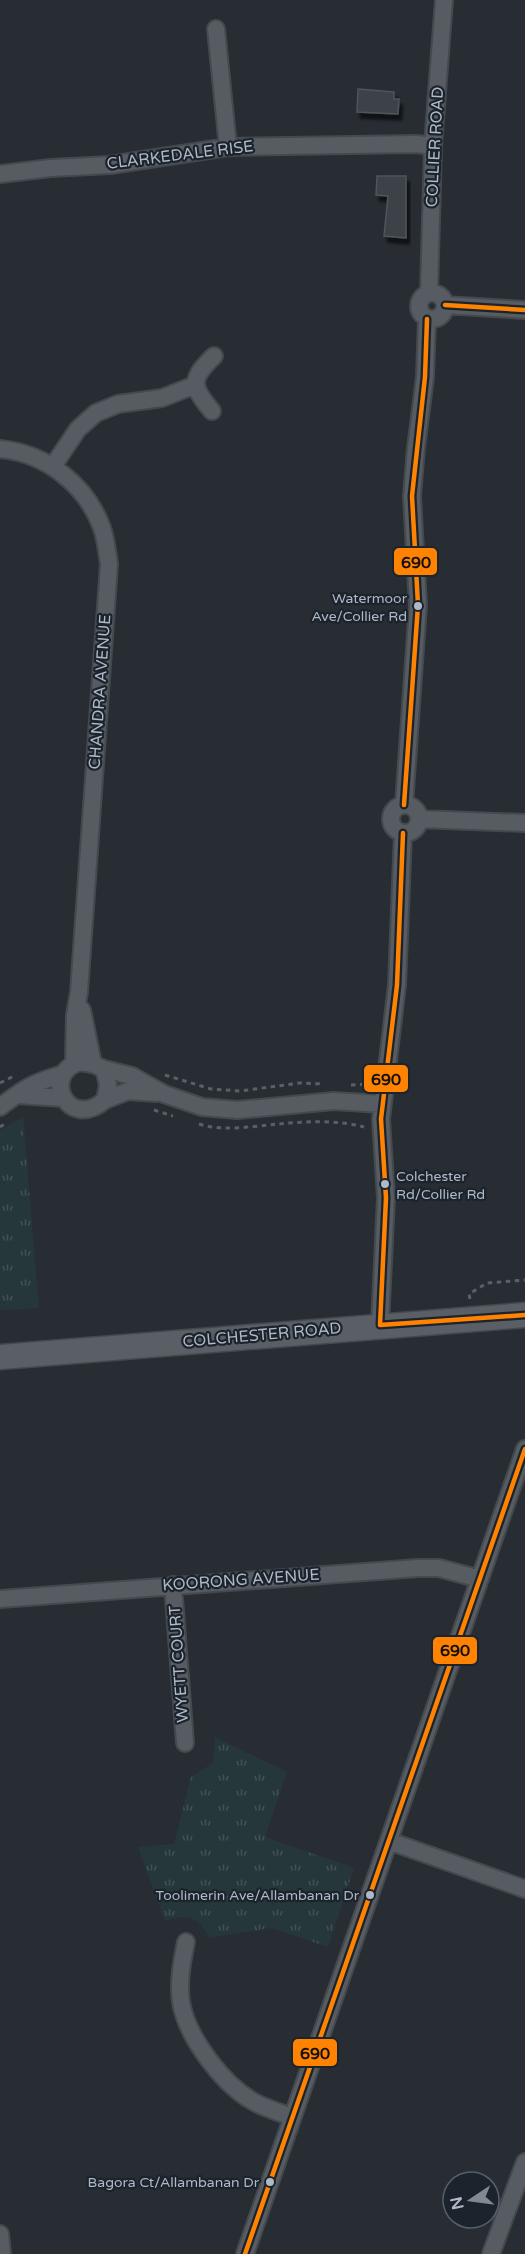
<svg xmlns="http://www.w3.org/2000/svg" width="525" height="2254" viewBox="0 0 525 2254" font-family="'Varela Round',sans-serif">
	<style>
		.park { fill: url(#park-tufts) }
		.building { fill: #3e4248; stroke: #4f545b; stroke-width: 1.5; filter: url(#shadow) }
		.lines { fill: none; stroke-linecap: round; stroke-linejoin: round }
		.street-casing { stroke: #44494e; stroke-width: 20 }
		.secondary-casing { stroke: #44494e; stroke-width: 27 }
		.path { stroke: #5a6066; stroke-width: 3; stroke-dasharray: 4.5 4.5; stroke-linecap: butt }
		.street { stroke: #575b62; stroke-width: 16 }
		.secondary { stroke: #5a5f66; stroke-width: 24 }
		.bus-1-casing { stroke: #1b232d; stroke-width: 9 }
		.bus-1 { stroke: #ff8200; stroke-width: 4.5 }
		.bus-dot { fill: #b0b9c5; stroke: #1b232d; stroke-width: 2 }
		.labels { text-anchor: middle; dominant-baseline: central; stroke-width: 4.5; stroke-linejoin: round; paint-order: stroke }
		.bus-label { font-size: 14px; fill: #b0b9c5; stroke: #1b232d; text-anchor: end }
		.street-label { font-size: 16px; fill: #b0b9c5; stroke: #1b232d }
		.line-badge { stroke: #1b232d; stroke-width: 2 }
		.pale-badge-label { font-size: 16px; text-anchor: middle; font-weight: bold; fill: #111 }
	</style>
	<defs>
		<pattern id="park-tufts" width="24" height="20" patternUnits="userSpaceOnUse" patternTransform="scale(1.5)"><rect width="24" height="20" fill="#253739"/><path d="M3 7l-1-3M5 7V3M7 7l1-3M15 17l-1-3M17 17v-4M19 17l1-3" fill="none" stroke="#425254"/></pattern>
		<filter id="shadow"><feDropShadow dx="3.5" dy="6" stdDeviation="1.5" flood-color="#0009"/></filter>
	</defs>
	<rect width="100%" height="100%" fill="#272d33"/>
	<path class="park" d="M23,1117L39,1308L0,1310V1130Z
		M215,1737L287,1772L265,1837L354,1868L328,1947L271,1928L209,1938C199,1917 187,1912 165,1921L138,1847L174,1844L191,1777L213,1763Z"/>
	<path class="building" d="M358,89L394,92V99H399L398,114L357,112Z
		M377,176H406V238L384,236L388,196L376,195Z"/>
	<g class="lines">
		<g class="street-casing">
			<path id="street" d="M216,29L228,147
				M0,174L51,168L110,165L228,147L416,144L433,146
				M419 306a13 13 0 1 1 26 0a13 13 0 1 1-26 0Z
				M429,293L433,146L444,0
				M445,305L525,310
				M212,411C191,386 190,379 214,356
				M0,449C45,453 86,484 102,528C106,539 107,552 109,564L79,992L75,1015L74,1064
				M53,466L78,429L96,413L118,404L162,398L195,385
				M404,805L418,605L412,496L416,448L425,377L427,319
				M391 819a14 14 0 1 1 28 0a14 14 0 1 1-28 0Z
				M419,819L525,823
				M82,1010L93,1064
				M80,1062L93,1064L104,1069L108,1085L105,1100C68,1132 40,1074 80,1062Z
				M104,1069L132,1076L164,1094L202,1107L237,1110L334,1101L382,1104
				M18,1095L63,1098
				M105,1100L128,1091L157,1093
				M0,1107C25,1088 32,1083 63,1074
				M380,1325L386,1198L381,1119L397,985L403,833
				M173,1585L185,1743
				M0,1599L418,1568H439L480,1579
				M389,1841L525,1889
				M186,1942C182,1962 178,1982 181,2002C187,2038 225,2088 258,2104C269,2109 281,2113 292,2117
				M0,2234L2,2254
				M245,2254L525,1449
				M491,2254L525,2162"/>
		</g>
		<g class="secondary-casing">
			<path id="secondary" d="M0,1357L525,1315"/>
		</g>
		<path class="path" d="M165,1075L211,1089L240,1091L300,1083L323,1084
			M0,1083L14,1076
			M351,1085L370,1084
			M154,1110L173,1116
			M199,1124C225,1132 253,1126 279,1124C306,1121 339,1120 364,1127
			M0,1127L6,1123
			M470,1299L469,1294L487,1283L525,1280"/>
		<use href="#street" class="street"/>
		<use href="#secondary" class="secondary"/>
		<g class="bus-1-casing">
			<path id="bus-1" d="M445,305L525,310
				M404,805L418,605L412,496L425,377L427,319
				M380,1325L386,1198L381,1119L397,985L403,833
				M380,1325L525,1315
				M245,2254L525,1449"/>
		</g>
		<use href="#bus-1" class="bus-1"/>
	</g>
	<g class="bus-dot">
		<circle cx="418" cy="606" r="5"/>
		<circle cx="385" cy="1184" r="5"/>
		<circle cx="370" cy="1895" r="5"/>
		<circle cx="270" cy="2182" r="5"/>
	</g>
	<g class="labels">
		<g class="bus-label">
			<text x="407" y="598">Watermoor<tspan x="407" dy="18">Ave/Collier Rd</tspan></text>
			<text x="396" y="1176" text-anchor="start">Colchester<tspan x="396" dy="18">Rd/Collier Rd</tspan></text>
			<text x="359" y="1895">Toolimerin Ave/Allambanan Dr</text>
			<text x="259" y="2182">Bagora Ct/Allambanan Dr</text>
		</g>
		<g class="street-label">
			<text transform="translate(435 147) rotate(-87)">COLLIER ROAD</text>
			<text transform="translate(180 155) rotate(-7)">CLARKEDALE RISE</text>
			<text transform="translate(100 692) rotate(-86)">CHANDRA AVENUE</text>
			<text transform="translate(262 1335) rotate(-5)">COLCHESTER ROAD</text>
			<text transform="translate(241 1580) rotate(-4)">KOORONG AVENUE</text>
			<text transform="translate(179 1664) rotate(-94)">WYETT COURT</text>
		</g>
	</g>
	<g class="line-badge">
		<rect x="393" y="547" width="45" height="29" rx="6" fill="#ff8200"/>
		<rect x="363" y="1064" width="46" height="29" rx="6" fill="#ff8200"/>
		<rect x="432" y="1636" width="46" height="29" rx="6" fill="#ff8200"/>
		<rect x="292" y="2038" width="46" height="29" rx="6" fill="#ff8200"/>
	</g>
	<g class="pale-badge-label">
		<text x="416" y="568">690</text>
		<text x="386" y="1085">690</text>
		<text x="455" y="1656">690</text>
		<text x="315" y="2059">690</text>
	</g>
	<g transform="translate(471 2200) rotate(257)"><circle r="28" fill="#1b232d" stroke="#575f6a" stroke-width="1.5"/>
	<path d="M0-4.5L10 22L0 15L-10 22Z" fill="#808892"/>
	<text y="-9" font-size="16" font-weight="bold" text-anchor="middle" fill="#b0b9c5">N</text>
	</g>
</svg>
